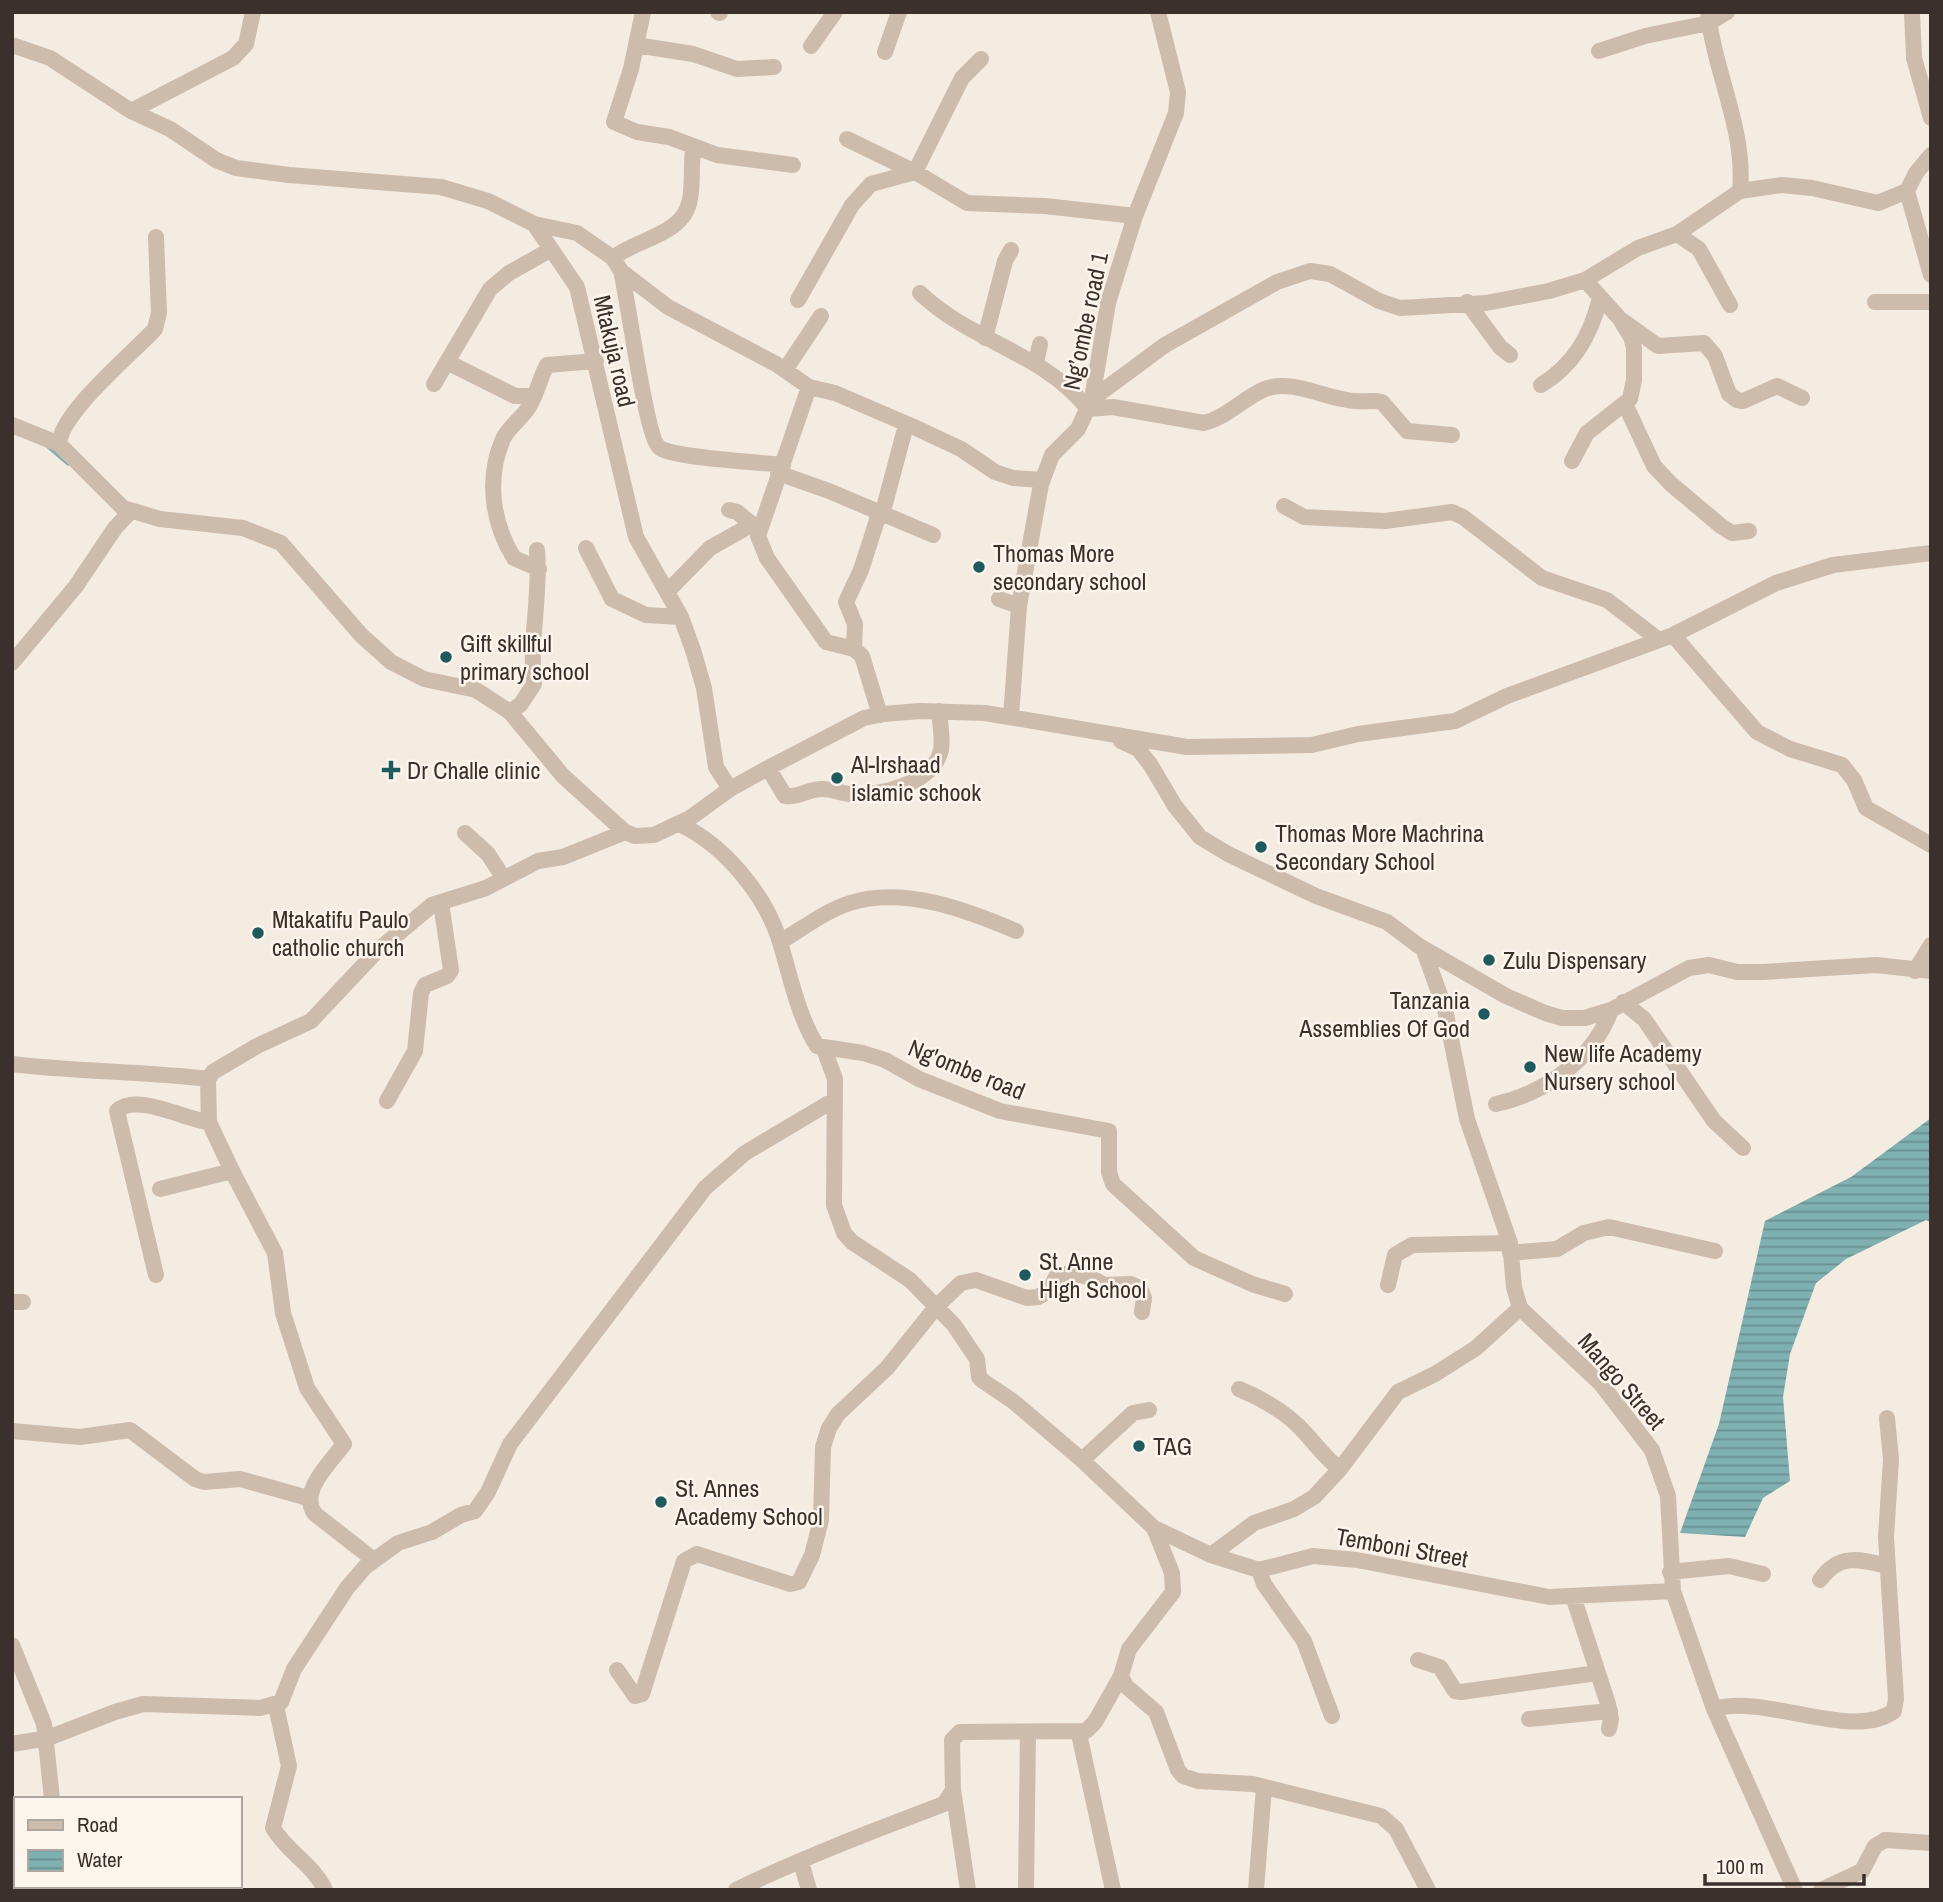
<svg xmlns="http://www.w3.org/2000/svg" width="1943" height="1902" viewBox="0 0 1943 1902" font-family="'Archivo Narrow',sans-serif">
	<style>
		.water { fill: url(#water-rules) }
		.lines { fill: none; stroke-linecap: round; stroke-linejoin: round }
		.stream { stroke: #7fb0b2; stroke-width: 3.5 }
		.minor { stroke: #cdbbac; stroke-width: 16 }
		.poi-dot { fill: #1f5a5e; stroke: #fbf5ee; stroke-width: 2.5 }
		.labels { text-anchor: middle; dominant-baseline: central; stroke-width: 5; stroke-linejoin: round; paint-order: stroke }
		.street-label { font-size: 24px; fill: #3b302b; stroke: #fbf5ee }
		.poi-label { font-size: 24px; fill: #3b302b; stroke: #fbf5ee; text-anchor: start }
	</style>
	<defs>
		<pattern id="water-rules" width="6" height="5" patternUnits="userSpaceOnUse" patternTransform="scale(1.75)"><rect width="6" height="5" fill="#7fb0b2"/><path d="M0 2.5h6" fill="none" stroke="#699091"/></pattern>
	</defs>
	<rect width="100%" height="100%" fill="#f4ebe1"/>
	<path class="water" d="M1931,1118V1222L1926,1220L1846,1259L1816,1283L1790,1354L1783,1397L1790,1481L1763,1498L1745,1537L1680,1533L1719,1424L1765,1221L1851,1177Z"/>
	<g class="lines">
		<path class="stream" d="M47,446L68,464"/>
		<path class="minor" d="M643,12L631,69L614,122L637,132L669,137L717,155L793,165
			M718,12L720,13
			M1708,12C1714,72 1746,130 1740,191
			M1912,12L1914,58L1931,118
			M12,45L50,58L131,111L170,129L216,160L236,168L289,175L441,187L488,201L534,224L577,287L636,537L681,617L693,650L704,688L716,767L730,789
			M636,45L693,54L737,69L774,67
			M811,46L835,12
			M1599,51L1645,36L1709,23L1727,12
			M885,52L899,12
			M131,111L233,58L246,44L253,12
			M847,139L915,172L967,203L1045,206L1135,216
			M1907,191L1931,275
			M534,224L577,233L613,258L621,271L668,307L776,364L809,387L835,393L914,427L961,449L995,472L1013,478L1043,480
			M1677,234L1699,249L1730,305
			M613,258C637,238 684,236 690,199C693,183 691,166 693,149
			M621,271C628,298 646,440 660,448C675,458 759,462 783,465
			M920,293C971,342 1045,353 1088,409L1113,407L1204,423C1228,417 1243,398 1265,389C1293,378 1327,400 1355,401C1365,402 1372,400 1382,402L1407,431L1452,435
			M798,300L852,205L871,184L915,172L962,78L981,59
			M1467,302L1500,347L1510,355
			M1875,302H1931
			M1620,319L1658,346L1704,343L1715,356L1729,394L1737,400L1743,401L1777,386L1802,398
			M985,338L1005,261L1011,250
			M449,363L515,396H534
			M1036,363L1040,344
			M785,370L821,316
			M434,384L490,289L509,273L550,250
			M1541,385C1574,365 1591,335 1600,298
			M809,387L758,536L767,558L826,642L854,649L862,656L880,715
			M1092,399L1165,345L1277,282L1310,271L1330,274L1379,301L1400,308L1486,303L1549,291L1585,280L1638,248L1677,234L1740,191L1782,185L1812,188L1878,203L1907,191L1916,173L1931,155
			M1625,404L1654,466L1671,484L1721,526L1732,533L1749,531
			M12,425L59,444L123,508L160,519L243,528L281,543L361,635L391,662L424,679L476,690L510,712L563,776L625,832L635,836L654,835L690,818L730,789L768,768L864,718L883,714L920,711L985,713L1187,747L1312,745L1358,734L1455,721L1507,696L1673,635L1776,583L1833,565L1931,553
			M59,444C61,412 132,354 155,329L159,313L156,237
			M1572,461L1587,433L1630,399L1634,380V348L1631,337L1620,319L1585,280
			M778,473L829,491L933,535
			M1284,506L1304,517L1385,521L1452,512L1463,517L1542,578L1607,600L1659,640
			M729,510L737,512L758,529
			M882,515L906,425
			M586,548L612,599L646,615L681,617
			M539,569L514,558C492,523 486,478 503,439C509,426 523,418 530,405C537,393 540,378 547,365L596,361
			M667,592L710,548L751,525
			M999,599L1019,606
			M1673,635L1757,732L1790,749L1842,765L1854,780L1866,808L1931,845
			M854,649L855,624L846,602L861,570L879,514
			M12,663L76,586L115,528L131,511
			M510,712L521,704L534,684C529,640 541,595 537,550
			M1011,717L1019,606L1041,484L1052,455L1078,429L1092,399L1108,303L1135,216L1176,113L1178,92L1158,12
			M1121,741L1138,749L1150,764L1175,806L1200,837L1228,854L1316,896L1387,922L1419,946L1506,996L1545,1013L1562,1018H1585L1611,1010L1689,968L1709,965L1737,972H1763L1876,965L1931,971
			M768,768L785,796C799,798 808,789 822,789C831,789 840,793 849,794C878,797 933,784 941,750C943,738 940,723 939,711
			M679,824C723,844 764,893 779,939C790,974 797,1014 817,1046L863,1053L885,1060L919,1079L1000,1111L1109,1131V1172L1113,1184L1194,1258L1252,1284L1285,1294
			M465,833L488,854L503,877
			M780,942C802,929 825,911 850,903C904,886 967,910 1016,931
			M1423,948L1445,1009L1467,1119L1510,1243L1514,1287L1520,1308L1601,1384L1652,1450L1668,1496L1673,1591L1714,1709L1795,1890
			M1915,971L1931,945
			M1623,1002L1644,1019L1714,1121L1743,1148
			M824,1049L835,1079L834,1205L844,1233L852,1242L910,1280L954,1325L977,1359L979,1377L983,1381L1014,1402L1082,1460L1154,1528L1211,1555L1259,1570L1313,1556L1357,1560L1549,1597L1673,1591
			M12,1064C77,1072 143,1071 208,1079
			M387,1101L415,1051L421,993L425,985L447,976L451,970L441,903
			M1496,1104C1546,1093 1594,1058 1611,1010
			M232,1171L209,1122L208,1079L213,1072L257,1046L311,1021L376,952L432,905L486,888L538,861L563,857L625,832
			M160,1189L232,1171L275,1253L283,1313L307,1388L344,1444C331,1462 298,1492 315,1514L374,1560
			M1510,1253L1557,1249L1584,1233L1609,1227L1715,1251
			M156,1275L117,1111C136,1092 186,1120 209,1122
			M1388,1285L1395,1255L1412,1245L1510,1243
			M12,1302H23
			M1239,1389C1263,1399 1289,1414 1306,1434C1318,1447 1326,1459 1340,1469
			M12,1431L80,1437L130,1430L195,1479L204,1482L240,1479L308,1498
			M1082,1460L1133,1413L1149,1410
			M1154,1528L1172,1573L1173,1592L1129,1649L1121,1676L1126,1686L1156,1712L1178,1770L1183,1776L1198,1781L1253,1784L1381,1816L1396,1829L1428,1890
			M1211,1555L1254,1523L1294,1509L1314,1497L1340,1469L1398,1392L1435,1374L1476,1348L1520,1308
			M1259,1570L1264,1584L1304,1641L1332,1716
			M1670,1572L1729,1566L1763,1574
			M1820,1580C1839,1553 1859,1559 1887,1566
			M1573,1596L1608,1704L1611,1719L1609,1729
			M12,1645L44,1724L52,1799
			M1418,1660L1440,1667L1455,1691L1461,1692L1597,1673
			M617,1670L635,1696L642,1694L684,1561L697,1554L790,1584L799,1582L812,1555L821,1520L823,1447L829,1428L838,1414L887,1368L936,1307L961,1283L976,1280L1027,1298L1038,1297L1050,1290L1057,1275C1075,1271 1090,1276 1104,1285L1131,1284L1140,1288L1144,1298L1142,1312
			M276,1706L289,1766L273,1828C287,1852 313,1864 325,1890
			M1714,1709C1765,1693 1853,1742 1894,1711L1896,1699L1886,1537L1891,1459L1887,1418
			M1529,1719L1610,1711
			M1079,1734L1113,1890
			M12,1744L48,1738L115,1712L143,1704L260,1708L281,1702L294,1669L347,1588L365,1567L398,1543L432,1532L461,1515L475,1511L488,1492L510,1444L705,1188L745,1153L834,1100
			M953,1790L968,1890
			M801,1862L809,1890
			M89,1886V1890
			M736,1890C804,1857 873,1831 944,1804L953,1790L952,1740L960,1732L1086,1731L1095,1722L1121,1676
			M1026,1890L1028,1732
			M1256,1890L1264,1787
			M1821,1890L1862,1871L1875,1846L1885,1840L1931,1843"/>
	</g>
	<g class="poi-dot">
		<circle cx="979" cy="567" r="7"/>
		<circle cx="446" cy="657" r="7"/>
		<path d="M387.5 759.5h7v7h7v7h-7v7h-7v-7h-7v-7h7z"/>
		<circle cx="837" cy="778" r="7"/>
		<circle cx="1261" cy="847" r="7"/>
		<circle cx="258" cy="933" r="7"/>
		<circle cx="1489" cy="960" r="7"/>
		<circle cx="1484" cy="1014" r="7"/>
		<circle cx="1530" cy="1067" r="7"/>
		<circle cx="1025" cy="1275" r="7"/>
		<circle cx="1139" cy="1446" r="7"/>
		<circle cx="661" cy="1502" r="7"/>
	</g>
	<g class="labels">
		<g class="street-label">
			<text transform="translate(1085 321) rotate(-78)">Ng’ombe road 1</text>
			<text transform="translate(615 351) rotate(77)">Mtakuja road</text>
			<text transform="translate(967 1069) rotate(22)">Ng'ombe road</text>
			<text transform="translate(1622 1381) rotate(49)">Mango Street</text>
			<text transform="translate(1402 1547) rotate(10)">Temboni Street</text>
		</g>
		<g class="poi-label">
			<text x="993" y="553">Thomas More<tspan x="993" dy="28">secondary school</tspan></text>
			<text x="460" y="643">Gift skillful<tspan x="460" dy="28">primary school</tspan></text>
			<text x="851" y="764">Al-Irshaad<tspan x="851" dy="28">islamic schook</tspan></text>
			<text x="407" y="770">Dr Challe clinic</text>
			<text x="1275" y="833">Thomas More Machrina<tspan x="1275" dy="28">Secondary School</tspan></text>
			<text x="272" y="919">Mtakatifu Paulo<tspan x="272" dy="28">catholic church</tspan></text>
			<text x="1503" y="960">Zulu Dispensary</text>
			<text x="1470" y="1000" text-anchor="end">Tanzania<tspan x="1470" dy="28">Assemblies Of God</tspan></text>
			<text x="1544" y="1053">New life Academy<tspan x="1544" dy="28">Nursery school</tspan></text>
			<text x="1039" y="1261">St. Anne<tspan x="1039" dy="28">High School</tspan></text>
			<text x="1153" y="1446">TAG</text>
			<text x="675" y="1488">St. Annes<tspan x="675" dy="28">Academy School</tspan></text>
		</g>
	</g>
	<rect width="1943" height="1902" fill="none" stroke="#3b302b" stroke-width="28"/>
	<rect x="14" y="1797" width="228" height="91" fill="#fbf5ee" stroke="#aea6a0" stroke-width="2"/>
	<rect x="28" y="1820" width="35" height="10" fill="#cdbbac" stroke="#aea6a0" stroke-width="2"/>
	<text x="77" y="1832" font-size="21" fill="#3b302b">Road</text>
	<rect x="28" y="1850" width="35" height="21" fill="url(#water-rules)" stroke="#aea6a0" stroke-width="2"/>
	<text x="77" y="1867" font-size="21" fill="#3b302b">Water</text>
	<path d="M1705 1874v10h159v-10" fill="none" stroke="#3b302b" stroke-width="3.5"/>
	<text x="1716" y="1874" font-size="21" fill="#3b302b" stroke="#fbf5ee" stroke-width="5" paint-order="stroke">100 m</text>
</svg>
